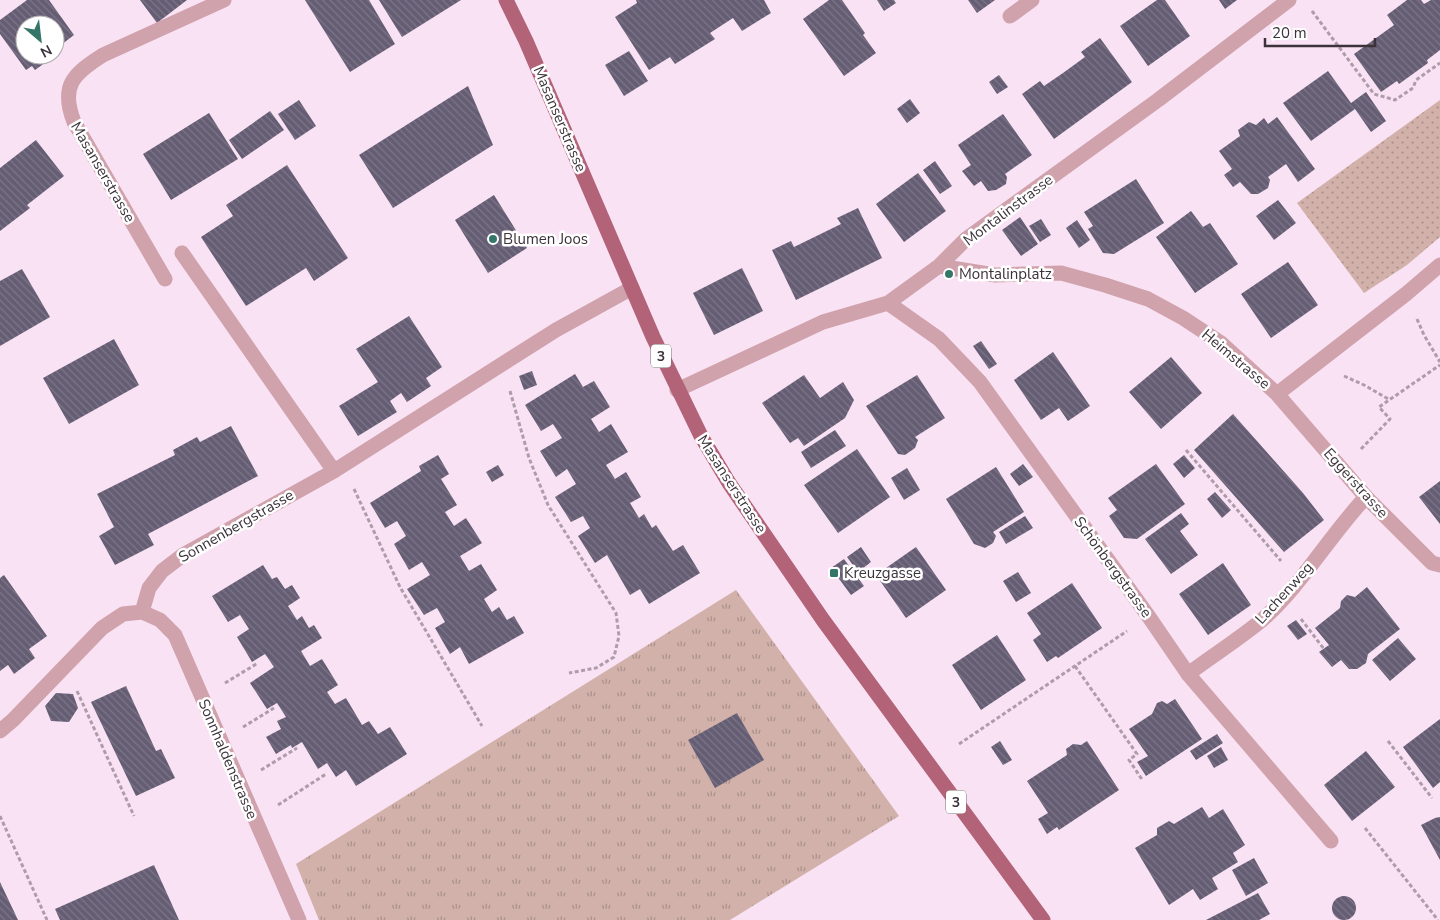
<svg xmlns="http://www.w3.org/2000/svg" width="1440" height="920" viewBox="0 0 1440 920" font-family="'Nunito Sans',sans-serif">
	<style>
		.grass { fill: url(#grass-tufts) }
		.garden { fill: url(#garden-dots) }
		.building { fill: url(#building-back-hatch); fill-rule: evenodd }
		.lines { fill: none; stroke-linecap: round; stroke-linejoin: round }
		.path { stroke: #ae9cab; stroke-width: 3; stroke-dasharray: 4 2.5; stroke-linecap: butt }
		.service { stroke: #cfa2ac; stroke-width: 15 }
		.minor { stroke: #cfa2ac; stroke-width: 15 }
		.primary { stroke: #b26378; stroke-width: 15 }
		.poi-dot { fill: #347769; stroke: #fff; stroke-width: 2 }
		.labels { text-anchor: middle; dominant-baseline: central; stroke-width: 5; stroke-linejoin: round; paint-order: stroke }
		.shield { fill: #fff; stroke: #767075; stroke-width: 1 }
		.shield-label { font-size: 14px; font-weight: bold; fill: #3b323a }
		.street-label { font-size: 15px; fill: #3b323a; stroke: #fff }
		.poi-label { font-size: 15px; fill: #3b323a; stroke: #fff; text-anchor: start }
	</style>
	<defs>
		<pattern id="grass-tufts" width="24" height="20" patternUnits="userSpaceOnUse" patternTransform="scale(1.25)"><rect width="24" height="20" fill="#d1b1a9"/><path d="M3 7l-1-3M5 7V3M7 7l1-3M15 17l-1-3M17 17v-4M19 17l1-3" fill="none" stroke="#ab918b"/></pattern>
		<pattern id="garden-dots" width="8" height="8" patternUnits="userSpaceOnUse" patternTransform="scale(1.25)"><rect width="8" height="8" fill="#d1b1a9"/><path d="M2 2h.1M6 6h.1" fill="none" stroke="#ab918b" stroke-width="1.8" stroke-linecap="round"/></pattern>
		<pattern id="building-back-hatch" width="6" height="6" patternUnits="userSpaceOnUse" patternTransform="scale(1.25)"><rect width="6" height="6" fill="#655d73"/><path d="M-1 5l2 2M0 0l6 6M5-1l2 2" fill="none" stroke="#7d7687"/></pattern>
	</defs>
	<rect width="100%" height="100%" fill="#fae2f5"/>
	<path class="grass" d="M736,590L899,816L730,920H319L296,864Z"/>
	<path class="garden" d="M1440,100V237L1407,265L1364,293L1297,203Z"/>
	<path class="building" d="M27,0H49L74,35L57,48L60,52L35,70L32,66L26,70L0,34V20ZM25,25H55V55H25Z
		M140,0H187L157,23Z
		M305,0H369L395,44L350,72Z
		M379,0H461L402,37Z
		M636,0H764L771,13L742,31L733,18L710,33L715,39L675,64L670,57L649,70L615,17L637,3Z
		M829,0H842L865,33L863,35L876,53L844,76L803,19Z
		M877,0H894L896,3L884,11Z
		M968,0H995L977,13Z
		M1157,0H1165L1190,36L1148,66L1120,26Z
		M1219,0H1237L1225,9Z
		M1407,0H1421L1424,4L1431,0H1440V50L1427,60L1428,63L1399,84L1397,81L1381,92L1354,54L1394,25L1387,15Z
		M1100,38L1132,82L1054,139L1022,94L1040,81L1044,86L1063,73L1085,57L1081,52Z
		M629,51L648,81L624,96L605,65Z
		M1328,71L1351,103L1366,92L1386,121L1371,132L1355,109L1311,141L1283,103Z
		M999,75L1008,87L997,94L989,82Z
		M468,86L493,145L393,208L359,155Z
		M910,99L920,113L907,123L897,109Z
		M299,100L316,126L295,140L278,114Z
		M270,111L284,130L242,159L229,140Z
		M209,113L238,159L171,200L143,154Z
		M1003,114L1032,155L1005,174L1007,177L1006,184L996,190L988,191L981,181L974,186L962,171L971,165L958,145Z
		M1277,117L1315,169L1298,182L1286,164L1268,177L1270,180L1268,188L1258,194H1251L1240,182L1233,187L1224,175L1232,169L1219,151L1240,136L1238,130L1249,122L1256,125L1264,118L1268,124Z
		M36,140L64,176L27,205L30,208L0,231V168Z
		M935,161L952,186L940,194L923,170Z
		M287,165L348,258L314,281L306,268L246,306L201,237L233,216L226,205Z
		M918,173L946,211L904,242L876,204Z
		M1136,179L1164,223L1114,254L1103,253L1088,229L1093,226L1084,212Z
		M494,195L527,248L488,273L455,220Z
		M1278,200L1296,223L1274,240L1256,216Z
		M858,208L882,258L796,300L772,250L791,241L794,247L841,224L837,218Z
		M1191,211L1203,227L1210,223L1238,264L1195,293L1156,237Z
		M1020,217L1038,244L1021,256L1002,230Z
		M1041,219L1051,235L1040,242L1029,226Z
		M1077,220L1090,240L1079,248L1066,228Z
		M1288,262L1318,305L1271,338L1241,294Z
		M742,268L763,311L714,335L693,293Z
		M22,269L50,317L0,346V281Z
		M409,316L442,367L426,378L431,386L407,402L401,393L390,401L397,412L358,436L339,406L378,382L356,349Z
		M114,339L139,385L69,424L43,378Z
		M981,341L997,364L989,369L973,346Z
		M1053,352L1090,406L1068,421L1059,408L1041,420L1014,380Z
		M1171,357L1202,393L1161,429L1129,392Z
		M532,371L537,385L524,390L519,376Z
		M575,374L583,387L594,381L610,407L591,419L599,432L611,424L628,452L606,465L615,479L626,472L641,497L630,503L639,518L644,514L652,528L656,525L673,551L683,545L700,573L649,604L640,589L630,595L607,555L595,563L578,536L590,528L583,516L571,522L555,497L576,484L567,469L556,477L540,451L562,438L553,424L541,431L525,405Z
		M804,375L820,398L843,382L854,400L845,418L804,446L798,438L790,443L762,403Z
		M917,375L945,418L915,437L918,440L915,448L905,455L898,454L866,406Z
		M1233,414L1303,493L1324,520L1284,552L1194,450Z
		M231,426L258,476L148,534L154,545L115,565L99,536L114,527L97,494L175,455L173,450L197,437L200,442Z
		M835,430L846,446L811,468L801,452Z
		M857,449L890,497L838,533L804,485Z
		M438,455L449,474L441,479L457,505L445,512L454,526L466,518L482,543L460,556L469,571L481,564L497,590L484,599L492,612L499,607L507,620L514,616L524,633L469,664L460,647L450,654L435,628L445,622L437,608L424,615L407,589L430,575L422,562L409,570L394,544L406,536L397,521L385,528L370,503L421,471L419,466Z
		M1184,455L1195,468L1184,478L1173,464Z
		M1023,464L1033,477L1019,486L1010,474Z
		M1156,464L1185,504L1137,539L1124,538L1109,516L1117,510L1108,498Z
		M498,465L504,475L492,482L486,472Z
		M996,467L1024,512L993,532L996,536L993,543L985,548L974,544L946,499Z
		M907,468L920,490L904,500L891,478Z
		M1440,481V524L1419,497Z
		M1215,492L1231,510L1222,518L1207,499Z
		M1181,513L1189,524L1180,531L1198,555L1171,574L1145,539Z
		M1025,516L1033,528L1006,544L999,532Z
		M861,547L871,562L858,572L847,557Z
		M916,547L946,590L906,618L876,575Z
		M844,559L864,586L851,595L831,568Z
		M1223,563L1251,605L1208,635L1179,594Z
		M263,565L272,579L277,577L285,589L292,585L300,598L288,606L297,620L302,616L309,628L314,625L322,638L301,651L310,666L322,659L338,685L327,692L335,704L346,698L362,725L369,721L378,734L390,727L407,754L356,786L346,770L336,777L327,763L318,769L302,742L292,748L291,745L276,754L266,737L281,729L277,721L286,717L277,703L267,709L250,683L274,667L265,654L252,662L237,637L249,629L240,615L228,622L212,596Z
		M1018,572L1031,593L1016,602L1003,581Z
		M4,575L47,636L29,649L35,658L14,674L8,665L0,671V578Z
		M1072,583L1102,628L1058,658L1056,656L1047,662L1033,640L1041,634L1027,613Z
		M1367,587L1400,629L1368,654L1366,663L1357,669H1349L1341,660L1332,667L1319,652L1329,645L1315,628L1340,608L1341,601L1347,595L1355,597Z
		M1296,620L1307,634L1298,640L1287,626Z
		M997,635L1026,680L981,710L952,665Z
		M1398,638L1416,659L1390,681L1372,660Z
		M126,686L156,751L161,749L175,778L136,796L91,702Z
		M56,693L73,694L78,708L69,722L51,721L45,706Z
		M1175,699L1202,739L1146,776L1137,762L1148,756L1129,729L1152,714L1157,703L1162,701L1167,704Z
		M737,713L764,760L715,788L688,740Z
		M1440,719V782L1433,788L1403,747Z
		M1217,734L1223,743L1196,760L1190,751Z
		M1000,741L1012,760L1003,765L991,747Z
		M1087,741L1119,790L1059,830L1057,827L1047,834L1038,819L1048,813L1027,781L1067,755L1066,749L1073,744L1081,745Z
		M1221,747L1228,760L1214,768L1207,756Z
		M1366,751L1395,787L1352,821L1324,785Z
		M1202,807L1209,818L1223,809L1245,845L1233,853L1238,862L1212,878L1218,889L1200,900L1193,889L1169,905L1135,848L1157,835V828L1169,821L1174,824Z
		M1440,817V860L1421,825L1435,818Z
		M1254,858L1268,883L1246,896L1232,870Z
		M154,865L179,920H60L55,909Z
		M0,882L18,920H0Z
		M1258,893L1270,914L1259,920H1206Z
		M1332 908a12 12 0 1 1 24 0a12 12 0 1 1-24 0Z"/>
	<g class="lines">
		<path class="path" d="M1312,11L1374,94L1395,100L1413,88L1416,80L1440,63
			M1417,319L1424,335L1440,362
			M1344,376L1364,385L1390,400
			M510,391L529,458L548,505L616,613L619,636L614,657L596,668L569,673
			M1361,449L1390,419L1379,407L1440,365
			M1186,450L1281,561
			M354,489L400,587L482,726
			M1301,619L1324,649
			M1075,666L1137,754L1129,760L1143,781
			M225,683L258,663
			M77,691L134,816
			M243,727L274,708
			M1388,741L1432,798
			M959,744L1127,631
			M261,770L297,748
			M278,805L326,774
			M0,816L47,920
			M1365,828L1438,920"/>
		<path class="service" d="M1010,16L1032,0
			M1188,674C1212,656 1239,639 1262,620C1301,586 1330,535 1366,497"/>
		<path class="minor" d="M182,253L334,471
			M939,266L995,275L1061,273L1105,285L1148,299L1183,318L1221,343L1277,394L1366,497L1432,563L1440,565
			M165,279L74,122C60,86 73,74 103,55L224,0
			M888,303L939,339L980,382L1149,617L1188,674L1331,841
			M677,390L823,322L888,303L939,266L966,239L1158,100L1289,0
			M1277,394L1406,294L1440,265
			M142,612L160,620L175,635L299,920
			M0,731L13,720L102,628L123,614L142,612L149,588L162,571L183,555L334,471L556,330L632,288"/>
		<path class="primary" d="M506,0L526,41L653,337L701,436L729,483L823,620L1043,920"/>
	</g>
	<g class="poi-dot">
		<circle cx="493" cy="239" r="5"/>
		<circle cx="949" cy="274" r="5"/>
		<rect x="829" y="568" width="10" height="10" rx="2.5"/>
	</g>
	<g class="labels">
		<g class="shield">
			<rect x="651" y="344.5" width="20" height="23" rx="4"/>
			<rect x="946" y="790.5" width="20" height="23" rx="4"/>
		</g>
		<g class="shield-label">
			<text x="661" y="356">3</text>
			<text x="956" y="802">3</text>
		</g>
		<g class="street-label">
			<text transform="translate(560 119) rotate(67)">Masanserstrasse</text>
			<text transform="translate(103 172) rotate(60)">Masanserstrasse</text>
			<text transform="translate(1008 210) rotate(-37)">Montalinstrasse</text>
			<text transform="translate(1236 359) rotate(40)">Heimstrasse</text>
			<text transform="translate(1356 483) rotate(48)">Eggerstrasse</text>
			<text transform="translate(732 484) rotate(57)">Masanserstrasse</text>
			<text transform="translate(236 526) rotate(-30)">Sonnenbergstrasse</text>
			<text transform="translate(1113 567) rotate(54)">Schönbergstrasse</text>
			<text transform="translate(1284 593) rotate(-48)">Lachenweg</text>
			<text transform="translate(228 759) rotate(67)">Sonnhaldenstrasse</text>
		</g>
		<g class="poi-label">
			<text x="503" y="239">Blumen Joos</text>
			<text x="959" y="274">Montalinplatz</text>
			<text x="844" y="573">Kreuzgasse</text>
		</g>
	</g>
	<g transform="translate(40 40) rotate(152)"><circle r="24" fill="#ffffff" stroke="#b1adb0"/>
	<path d="M0-4L9 19L0 12L-9 19Z" fill="#347769"/>
	<text y="-8" font-size="14" font-weight="bold" text-anchor="middle" fill="#3b323a">N</text>
	</g>
	<path d="M1265 38v8h110v-8" fill="none" stroke="#3b323a" stroke-width="2.5"/>
	<text x="1272" y="38" font-size="15" fill="#3b323a" stroke="#ffffff" stroke-width="4" paint-order="stroke">20 m</text>
</svg>
